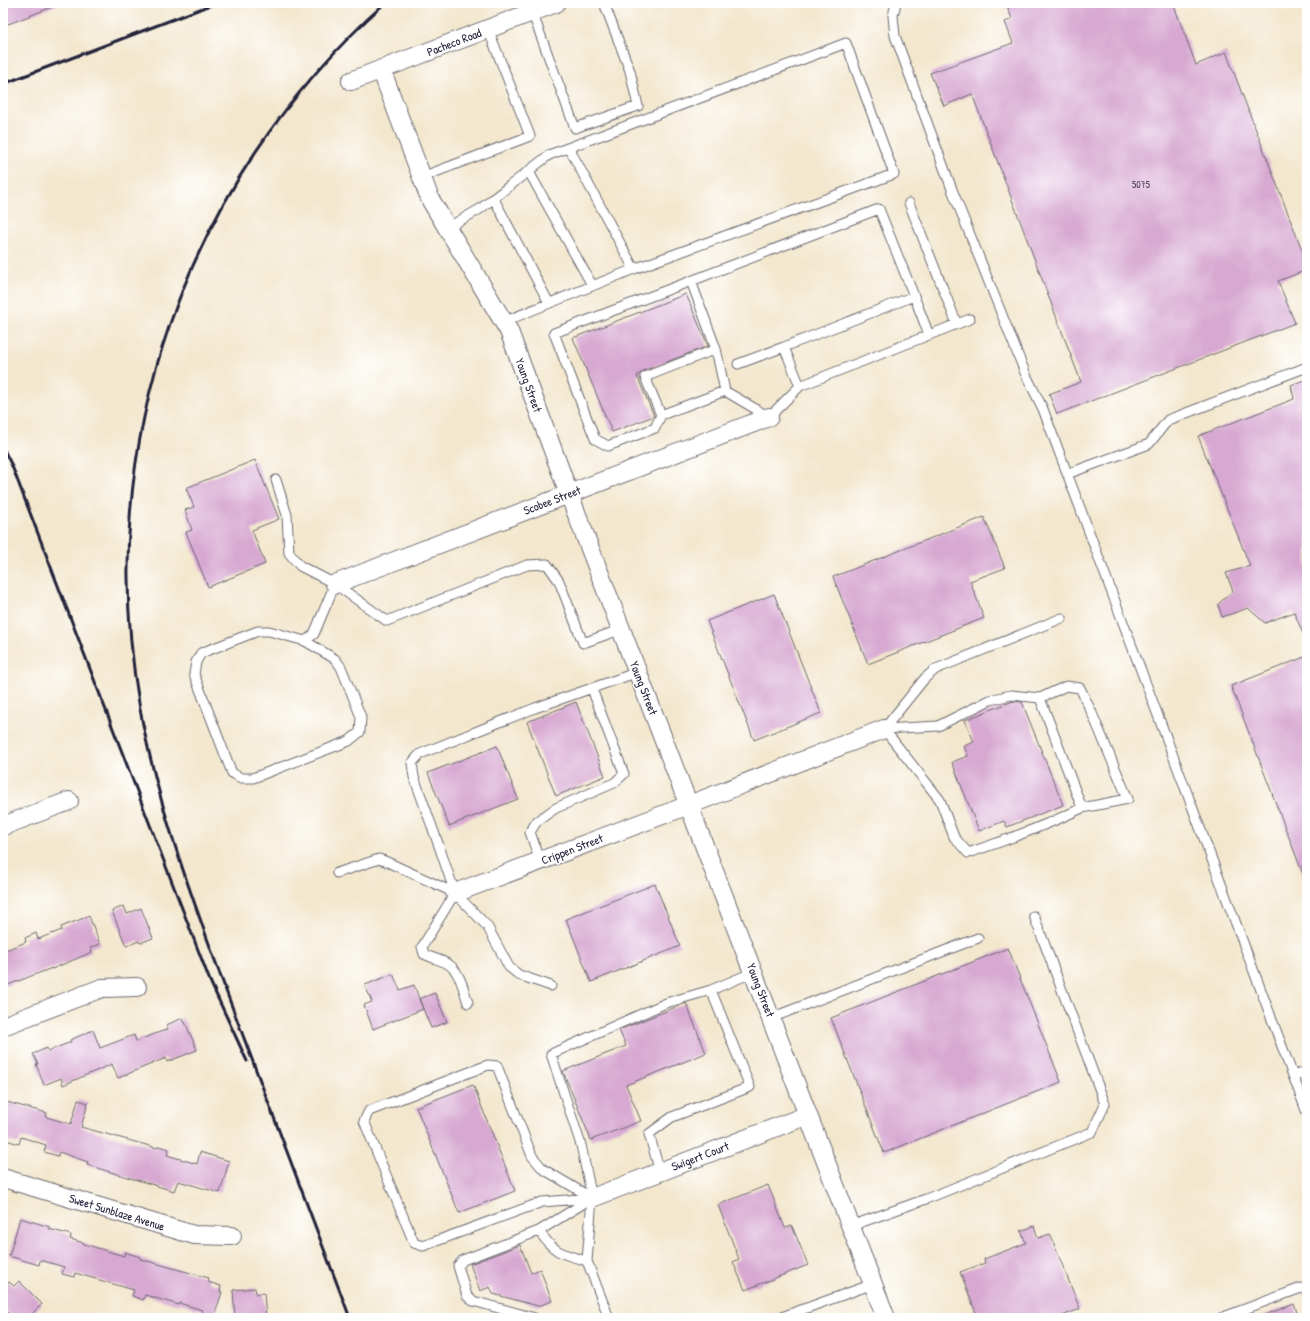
<svg xmlns="http://www.w3.org/2000/svg" width="1310" height="1321" viewBox="0 0 1310 1321" font-family="'Patrick Hand',sans-serif">
	<style>
		.building { fill: #d7a8d2 }
		.lines { fill: none; stroke-linecap: round; stroke-linejoin: round }
		.lane-casing { stroke: #6b676e; stroke-width: 11 }
		.street-casing { stroke: #6b676e; stroke-width: 20 }
		.lane { stroke: #fff; stroke-width: 9 }
		.street { stroke: #fff; stroke-width: 18 }
		.rail { stroke: #22223b; stroke-width: 3 }
		.labels { text-anchor: middle; dominant-baseline: central; stroke-width: 3; stroke-linejoin: round; paint-order: stroke }
		.number-label { font-size: 10px; fill: #4f4461 }
		.street-label { font-size: 12px; fill: #22223b; stroke: #fff }
	</style>
	<rect width="100%" height="100%" fill="#fff"/>
	<filter id="ink" filterUnits="userSpaceOnUse"><feTurbulence type="fractalNoise" baseFrequency=".025" numOctaves="2"/><feDisplacementMap in="SourceGraphic" scale="8" xChannelSelector="R" yChannelSelector="G"/><feConvolveMatrix kernelMatrix="1 2 1 2 8 2 1 2 1" color-interpolation-filters="sRGB"/></filter>
	<filter id="wash" filterUnits="userSpaceOnUse"><feTurbulence type="fractalNoise" baseFrequency=".012" numOctaves="4" result="noise"/><feDisplacementMap in="SourceGraphic" scale="16" xChannelSelector="R" yChannelSelector="G"/><feGaussianBlur stdDeviation="0.9" result="paint"/><feColorMatrix in="noise" values="0 0 0 0 0 0 0 0 0 0 0 0 0 0 0 0 0 1.4 0 .05"/><feComposite in="paint" operator="in"/></filter>
	<g filter="url(#wash)">
		<rect width="100%" height="100%" fill="#f3e7ce"/>
		<g id="blocks">
			<path class="building" d="M3,3H60V4L3,26Z
				M1006,3H1173L1196,65L1226,52L1307,263V270L1278,281L1295,323L1057,414L1049,394L1081,382L972,94L944,106L930,73L1013,43L1005,22L1012,19Z
				M686,294L708,346L643,371L637,376L654,416L612,432L573,338Z
				M1307,379V643L1294,612L1265,623L1248,608L1222,617L1218,604L1233,591L1226,573L1250,566L1198,436L1294,399L1291,385Z
				M255,460L279,519L252,530L265,564L208,587L186,532L192,530L185,510L194,507L186,488Z
				M984,517L1005,568L970,581L984,618L868,664L833,577Z
				M774,594L821,713L754,740L707,621Z
				M1307,656V882H1306L1231,686Z
				M1013,701L1022,702L1063,805L1007,827L1004,821L979,831L952,762L968,756L964,746L974,742L965,720Z
				M576,702L605,776L556,796L527,722Z
				M497,746L518,799L449,826L428,773Z
				M655,884L680,946L591,982L566,919Z
				M124,906L127,914L141,908L153,938L140,943L139,941L126,946L112,911Z
				M89,916L100,944L90,948L92,952L52,969V968L3,987V951L26,942L25,938L36,933L38,939L62,930L61,927Z
				M1008,948L1061,1082L884,1153L831,1018Z
				M393,974L400,990L414,985L423,1009L373,1029L364,1005L372,1002L365,985Z
				M435,993L447,1022L431,1028L419,999Z
				M686,1003L706,1053L626,1085L641,1121L591,1140L563,1071L626,1046L619,1030Z
				M183,1018L184,1022H185L197,1050L167,1062L166,1058L118,1078L112,1064L63,1085L61,1078L44,1085L36,1064H38L33,1054L47,1048L48,1051L71,1042L70,1040L93,1030L100,1048L134,1035L136,1041L168,1029L166,1025Z
				M473,1085L515,1191L459,1213L416,1107Z
				M78,1100L88,1103L81,1127L157,1148L158,1146L169,1149L167,1155L197,1164L200,1152L229,1161L220,1193L178,1181L174,1191L87,1165L88,1162L59,1152L58,1156L44,1152L46,1145L21,1137L19,1144L3,1139V1101L47,1113L46,1117L71,1124Z
				M768,1185L785,1228L792,1226L808,1265L745,1290L733,1262L739,1259L718,1205Z
				M20,1218L50,1227L49,1229L71,1235L70,1239L84,1243V1244L124,1256L125,1252L140,1257V1259L209,1278L208,1282L221,1286L220,1292H222L215,1314H214L213,1318H200L202,1310L179,1303V1305L145,1295L143,1300L132,1296L134,1290L75,1273L74,1277L62,1274L64,1267L40,1260L39,1265L9,1256Z
				M1034,1226L1038,1238L1050,1234L1080,1309L1057,1318H978L960,1272L985,1263L984,1259L1026,1243L1021,1231Z
				M520,1245L531,1273L540,1269L552,1301L538,1306L493,1294L490,1287L480,1291L470,1264Z
				M19,1281L42,1304L28,1318H13L3,1308V1289L9,1282L14,1286Z
				M255,1288L256,1294L264,1293L266,1318H235L233,1290Z
				M1294,1304L1299,1318H1259V1317Z"/>
		</g>
	</g>
	<g filter="url(#ink)">
		<use href="#blocks" fill-opacity="0" stroke="#6b676e" stroke-width="1"/>
		<g class="lines">
			<g class="lane-casing">
				<path id="lane" d="M896,3L893,16L895,36L953,192L1026,375L1043,409L1307,1113
					M532,12L575,128L638,106L630,71L604,3
					M569,148L634,269
					M529,172L592,285
					M422,177L530,136L488,29
					M494,199L549,303
					M909,203L957,324
					M447,228L480,209L549,155L846,43L894,174L634,269L503,322
					M691,281L879,209L914,296
					M929,335L970,319
					M738,364L784,347
					M725,391L661,415L655,428L608,446L595,439L554,333L691,281L716,349L725,391L769,417L800,386L784,347L914,296L929,335L800,386
					M661,415L645,377L716,349
					M1067,474L1149,444L1168,420L1307,367
					M276,480L287,515L289,553L300,566L335,584L387,621L527,565L547,564L559,581L583,643L622,629
					M305,641L335,659L341,667L361,717L360,732L349,741L253,778H241L232,773L194,674L196,662L201,653L258,631H269L305,641L314,634L335,584
					M1011,695L1040,698L1082,808C1045,826 1007,840 968,853L954,837L940,800L884,729L938,726L990,700Z
					M1040,698L1066,686L1080,688L1092,713L1128,799L1082,808
					M884,729L925,678L936,669L1062,618
					M540,861L530,832L537,821L556,808L614,783L624,774L592,689
					M337,873L379,859L385,861L455,893L487,926L509,967L519,975L551,986
					M468,1003C464,991 460,971 448,964C441,960 432,958 424,954L422,947L455,893L439,846L414,777L412,763L420,754L535,708L638,672
					M771,1018L978,938
					M488,1065L497,1066L532,1156L543,1169L592,1198L542,1202L423,1246L414,1243L364,1121L369,1111Z
					M1293,1076L1307,1071
					M660,1172L649,1134L672,1117L750,1087L711,990L754,972
					M592,1198L581,1145L551,1054L666,1003L711,990
					M851,1226L926,1199L1092,1132L1105,1104L1034,916
					M587,1261L609,1318
					M535,1318L473,1301L467,1296L458,1266L463,1260L539,1231L592,1198L587,1261C562,1254 554,1253 539,1231
					M779,1318L873,1284
					M1221,1318L1301,1288L1307,1290"/>
			</g>
			<g class="street-casing">
				<path id="street" d="M381,69L430,199L509,331L569,494L886,1318
					M351,81L556,3
					M335,584L769,417
					M3,826L69,801
					M455,893L689,805L884,729
					M3,1026L94,991L102,988L137,987
					M3,1178L194,1235L232,1236
					M592,1198L808,1115"/>
			</g>
			<use href="#lane" class="lane"/>
			<use href="#street" class="street"/>
			<path class="rail" d="M3,84L216,3
				M3,448L12,466L210,981L247,1061
				M350,1318C309,1211 268,1104 228,996C194,903 158,808 140,709C93,445 185,182 385,3"/>
		</g>
	</g>
	<g class="labels">
		<g class="number-label">
			<text x="1141" y="184">5075</text>
		</g>
		<g class="street-label">
			<text transform="translate(454 42) rotate(-21)">Pacheco Road</text>
			<text transform="translate(529 385) rotate(70)">Young Street</text>
			<text transform="translate(552 500) rotate(-21)">Scobee Street</text>
			<text transform="translate(644 688) rotate(69)">Young Street</text>
			<text transform="translate(572 849) rotate(-21)">Crippen Street</text>
			<text transform="translate(761 990) rotate(69)">Young Street</text>
			<text transform="translate(700 1156) rotate(-21)">Swigert Court</text>
			<text transform="translate(117 1212) rotate(17)">Sweet Sunblaze Avenue</text>
		</g>
	</g>
	<rect width="1310" height="1321" fill="none" stroke="#fff" stroke-width="16"/>
</svg>
